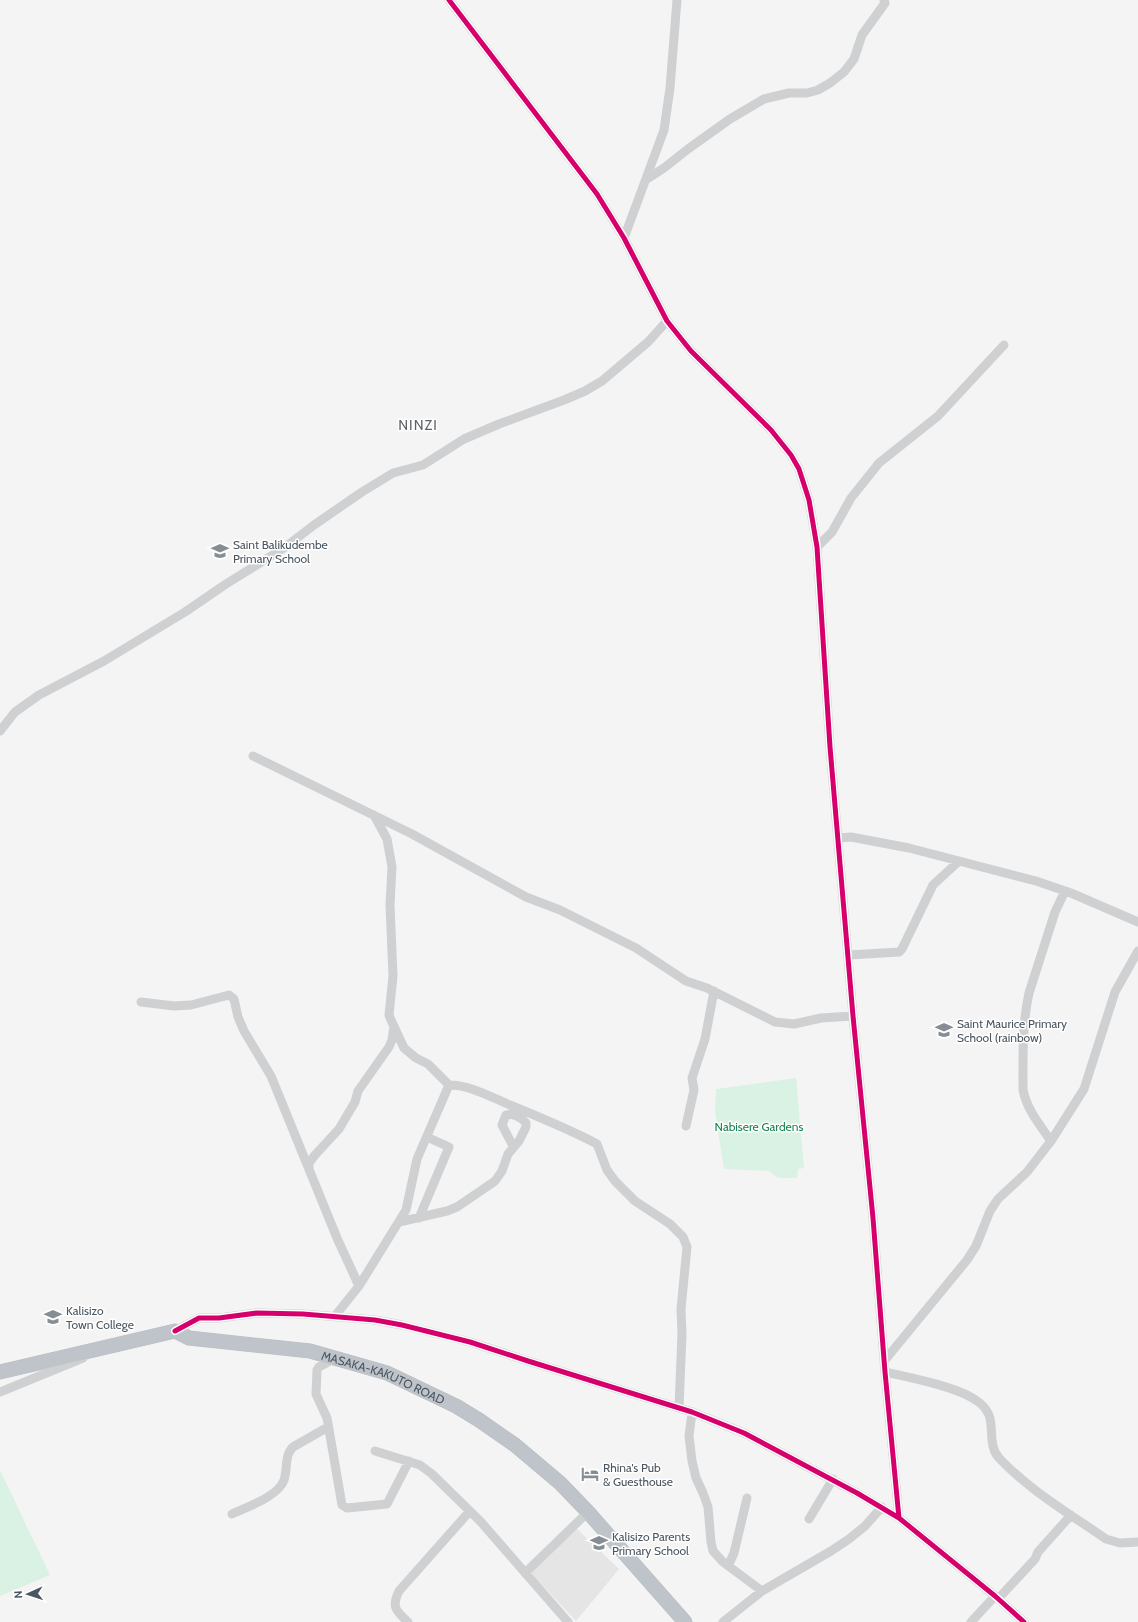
<svg xmlns="http://www.w3.org/2000/svg" width="1138" height="1622" viewBox="0 0 1138 1622" font-family="Cabin,sans-serif">
	<style>
		.education { fill: #e6e5e6 }
		.green { fill: #d9f2e3 }
		.lines { fill: none; stroke-linecap: round; stroke-linejoin: round }
		.highway-casing { stroke: #b9bec3; stroke-width: 15 }
		.minor { stroke: #ced0d2; stroke-width: 9 }
		.highway { stroke: #bec4c9; stroke-width: 14 }
		.cycleway-casing { stroke: #fff; stroke-width: 8 }
		.cycleway { stroke: #d6006c; stroke-width: 5 }
		.labels { text-anchor: middle; dominant-baseline: central; stroke-width: 3; stroke-linejoin: round; paint-order: stroke }
		.poi-label { font-size: 12px; fill: #4a5661; stroke: #fff; text-anchor: start }
		.park-label { font-size: 12px; fill: #17864f; stroke: #fff }
		.street-label { font-size: 12px; fill: #4a5661; stroke: #fff }
		.quarter-label { font-size: 14px; letter-spacing: 1px; fill: #5f6368; stroke: #fff }
	</style>
	<rect width="100%" height="100%" fill="#f4f4f4"/>
	<path class="education" d="M576,1528L619,1569L576,1621L531,1573Z"/>
	<path class="green" d="M796,1078L804,1168L798,1169L797,1178H778L769,1171L724,1169L715,1112L716,1089Z
		M0,1470L50,1575L0,1596Z"/>
	<g class="lines">
		<g class="highway-casing">
			<g id="highway">
				<path id="s1" d="M0,1372L175,1331L189,1338L310,1351L387,1373L456,1406L479,1420L515,1445L560,1483L588,1512L685,1622"/>
			</g>
		</g>
		<path class="minor" d="M449,0L597,194L624,238L667,321L691,351L771,430L791,455L799,469L809,500L817,547L830,747L853,1016L873,1218L885,1372L899,1518
			M647,179L664,168L688,149L730,119L764,99L789,93H807L818,90L830,83L844,72L854,59L862,35L885,3L884,0
			M624,238L664,130L670,88L677,0
			M817,547L832,532L851,498L879,463L938,416L1004,345
			M0,731L15,712L39,695L104,661L185,612L226,584L284,548L314,525L362,492L393,473L423,465L464,439L499,424L564,400L585,391L602,381L648,342L667,321
			M253,756L412,834L526,897L560,910L636,948L686,981L707,988L775,1022L794,1024L821,1018L853,1016
			M374,815L387,839L392,867L390,905L393,976L389,1015L391,1020L404,1048L416,1058L428,1064L449,1085C470,1085 491,1097 510,1105C539,1117 569,1129 597,1144L607,1170L615,1181L635,1201L670,1224L683,1237L687,1247L681,1309L682,1334L679,1407
			M838,838L851,837L909,848L1036,881L1071,893L1138,922
			M849,955L899,952L902,949L933,885L959,861
			M141,1002L174,1006L191,1005L229,995L234,999L238,1017L244,1031L271,1076L337,1238L359,1286L335,1316
			M686,1126L694,1090L692,1078L705,1039L714,991
			M1051,1141C1040,1125 1027,1110 1023,1090C1023,1058 1022,1024 1029,993L1055,912L1065,891
			M309,1167V1163L315,1155L339,1129L355,1102L358,1091L389,1047L392,1040L394,1026
			M419,1218L449,1147L427,1137
			M399,1222L447,1211L457,1207L495,1181L502,1171L508,1154L519,1141L526,1127V1123C521,1117 513,1113 506,1115L502,1125L513,1146
			M359,1286L406,1210L417,1159L449,1085
			M175,1331L199,1318H219L257,1313L303,1314L375,1320L402,1325L470,1342L528,1361L692,1412L744,1433L857,1493L899,1518L995,1596L1024,1622
			M335,1358L319,1367L317,1370L316,1394L327,1418L342,1505L347,1508L387,1504L409,1461
			M885,1360L967,1260L976,1246L990,1211L998,1199L1027,1172L1051,1141L1084,1089L1115,992L1138,951
			M885,1372C908,1377 959,1387 977,1401C982,1404 986,1409 989,1415C994,1428 988,1446 999,1458C1029,1490 1070,1514 1106,1539L1120,1543L1138,1542
			M0,1392L83,1358
			M692,1412L689,1436L692,1461L696,1478L703,1493L708,1507L711,1542L713,1551L723,1562L762,1591
			M375,1451L420,1465L432,1474L481,1522L568,1622
			M232,1514C247,1507 279,1496 284,1480C288,1468 284,1456 293,1447L328,1427
			M809,1519L833,1479
			M728,1566L734,1553L747,1498
			M525,1573L588,1512
			M998,1599L1035,1559L1038,1552L1071,1515
			M408,1622C396,1611 391,1607 399,1591L469,1512
			M723,1622L762,1591L831,1551L849,1539L865,1526L882,1507
			M971,1622L995,1596"/>
		<use href="#highway" class="highway"/>
		<g class="cycleway-casing">
			<path id="cycleway" d="M449,0L597,194L624,238L667,321L691,351L771,430L791,455L799,469L809,500L817,547L830,747L853,1016L873,1218L885,1372L899,1518
				M175,1331L199,1318H219L257,1313L303,1314L375,1320L402,1325L470,1342L528,1361L692,1412L744,1433L857,1493L899,1518L995,1596L1024,1622"/>
		</g>
		<use href="#cycleway" class="cycleway"/>
	</g>
	<defs>
		<g id="school-bare" transform="scale(1.38)"><path d="M0-5L7-2L0 1L-7-2ZM-4 1L0 2.5L4 1V4Q0 6-4 4Z" fill="#868d94" stroke="#fff" stroke-width="2.5" paint-order="stroke"/></g>
		<g id="hotel-bare" transform="scale(1.38)"><path d="M-6-4.5h1.5V1H6V5H4.5V3h-9V5H-6ZM-4 0a1.8 1.8 0 1 1 3.6 0ZM.5 0V-2.5h3Q6-2.5 6 0Z" fill="#868d94" stroke="#fff" stroke-width="2.5" paint-order="stroke"/></g>
	</defs>
	<g fill-rule="evenodd">
		<use href="#school-bare" x="220" y="551"/>
		<use href="#school-bare" x="944" y="1030"/>
		<use href="#school-bare" x="53" y="1317"/>
		<use href="#hotel-bare" x="590" y="1474"/>
		<use href="#school-bare" x="599" y="1543"/>
	</g>
	<g class="labels">
		<g class="poi-label">
			<text x="233" y="544">Saint Balikudembe<tspan x="233" dy="14">Primary School</tspan></text>
			<text x="957" y="1023">Saint Maurice Primary<tspan x="957" dy="14">School (rainbow)</tspan></text>
			<text x="66" y="1310">Kalisizo<tspan x="66" dy="14">Town College</tspan></text>
			<text x="603" y="1467">Rhina's Pub<tspan x="603" dy="14">&amp; Guesthouse</tspan></text>
			<text x="612" y="1536">Kalisizo Parents<tspan x="612" dy="14">Primary School</tspan></text>
		</g>
		<g class="park-label">
			<text x="759" y="1126">Nabisere Gardens</text>
		</g>
		<g class="street-label">
			<text stroke="none"><textPath href="#s1" startOffset="395">MASAKA-KAKUTO ROAD</textPath></text>
		</g>
		<g class="quarter-label">
			<text x="418" y="425">NINZI</text>
		</g>
	</g>
	<g transform="translate(28 1594) rotate(267)" stroke="#ffffff" stroke-width="3" paint-order="stroke">
	<path d="M0-3L7 15L0 10L-7 15Z" fill="#4a5661"/>
	<text y="-6" font-size="11" font-weight="bold" text-anchor="middle" fill="#4a5661">N</text>
	</g>
</svg>
